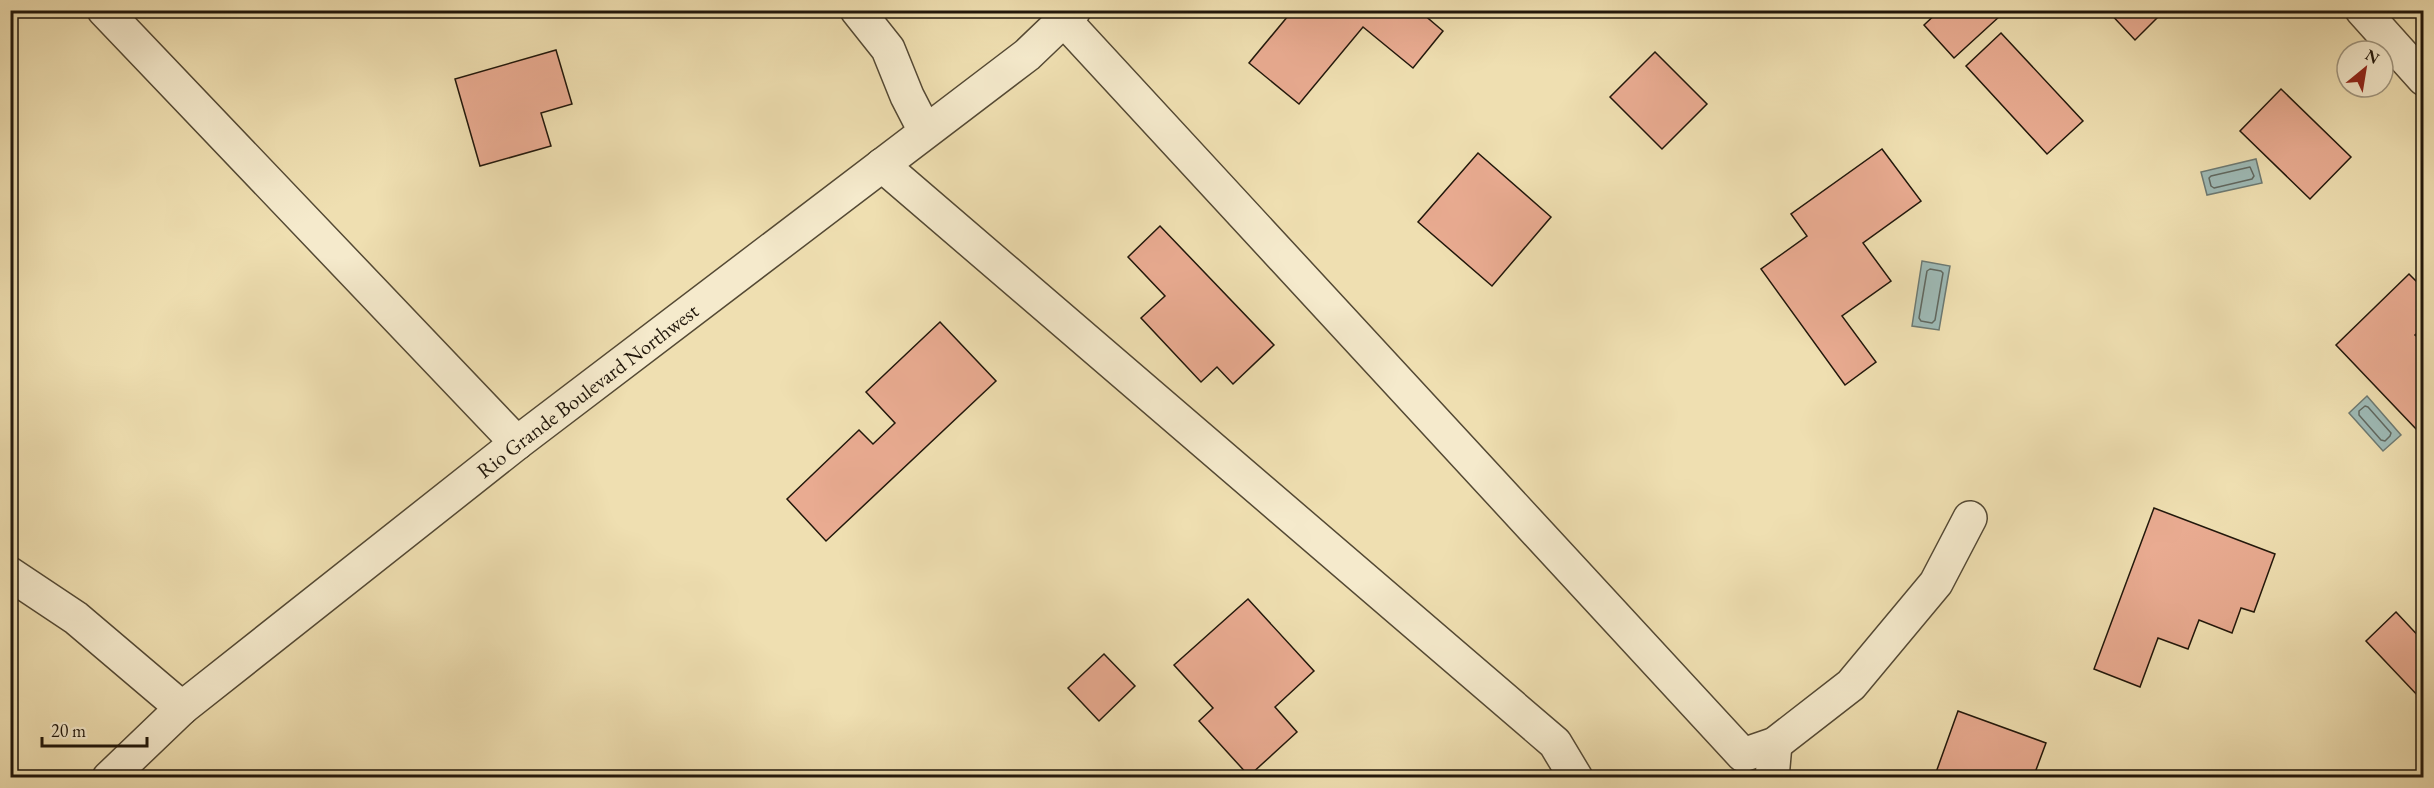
<svg xmlns="http://www.w3.org/2000/svg" width="2434" height="788" viewBox="0 0 2434 788" font-family="'EB Garamond',serif">
	<style>
		.water { fill: #9ebab6; stroke: #6c7972; stroke-width: 1.5 }
		.lines { fill: none; stroke-linecap: round; stroke-linejoin: round }
		.shore { stroke: #606860; stroke-width: 1.5 }
		.building { fill: #e9ab91; stroke: #21170b; stroke-width: 1.5 }
		.minor-casing { stroke: #544934; stroke-width: 36 }
		.minor { stroke: #f5eacc; stroke-width: 33 }
		.labels { text-anchor: middle; dominant-baseline: central; stroke-width: 5; stroke-linejoin: round; paint-order: stroke }
		.street-label { font-size: 21px; fill: #21170b; stroke: #f5eacc }
	</style>
	<rect width="100%" height="100%" fill="#efdfb1"/>
	<filter id="stains"><feTurbulence type="fractalNoise" baseFrequency=".00333" numOctaves="4"/><feColorMatrix values="0 0 0 0 .2 0 0 0 0 .09 0 0 0 0 .02 0 0 0 .5 -.17"/></filter>
	<radialGradient id="worn" r=".72"><stop offset=".6" stop-color="#630" stop-opacity="0"/><stop offset="1" stop-color="#630" stop-opacity=".3"/></radialGradient>
	<path class="water" d="M2256,159L2262,183L2207,195L2201,172Z
		M1922,261L1950,266L1939,330L1912,326Z
		M2367,396L2401,435L2383,451L2349,413Z"/>
	<g class="lines">
		<path class="shore" d="M2250,167L2254,176L2252,179L2214,188L2211,186L2209,178L2211,176Z
			M1930,269L1941,271L1943,273L1935,320L1932,323L1921,321L1919,318L1927,271Z
			M2365,406L2368,407L2391,433L2390,436L2385,441L2381,440L2359,415V411Z"/>
	</g>
	<path class="building" d="M1293,10H1424L1422,13L1443,31L1413,68L1363,27L1299,104L1249,63Z
		M1940,10H1995L2000,16L1954,58L1924,25Z
		M2107,10H2165L2135,40Z
		M2001,33L2083,121L2047,154L1966,66Z
		M556,50L572,104L541,113L551,146L480,166L455,79Z
		M1655,52L1707,104L1662,149L1610,97Z
		M2281,89L2351,157L2310,199L2240,131Z
		M1882,149L1921,201L1863,243L1891,281L1842,316L1876,362L1845,385L1761,269L1807,236L1791,214Z
		M1478,153L1551,217L1492,286L1418,222Z
		M1160,226L1274,345L1233,384L1217,367L1201,382L1141,318L1165,296L1128,257Z
		M2409,274L2424,289V327L2415,335L2424,343V427L2418,431L2336,345Z
		M940,322L996,381L826,541L787,499L859,430L873,444L895,423L866,392Z
		M2154,508L2275,554L2254,612L2241,608L2232,633L2199,620L2188,649L2158,638L2140,687L2094,669Z
		M1248,599L1314,671L1275,707L1297,732L1249,776L1199,721L1213,708L1174,665Z
		M2396,612L2424,642V695L2420,698L2366,641Z
		M1104,654L1135,686L1099,721L1068,688Z
		M1958,711L2046,743L2033,778H1934Z"/>
	<g class="lines">
		<g class="minor-casing">
			<g id="minor">
				<path d="M104,10L517,443"/>
				<path d="M857,10L888,49L907,96L925,131"/>
				<path d="M2362,10L2424,79"/>
				<path d="M1064,20L1743,755L1775,744L1851,685L1936,583L1970,518"/>
				<path d="M882,165L1555,743L1576,778"/>
				<path d="M10,574L76,618L182,708"/>
				<path id="s1" d="M109,778L182,708L517,443L1027,55L1074,10"/>
				<path d="M1772,778L1775,744"/>
			</g>
		</g>
		<use href="#minor" class="minor"/>
	</g>
	<g class="labels">
		<g class="street-label">
			<text stroke="none"><textPath href="#s1" startOffset="616">Rio Grande Boulevard Northwest</textPath></text>
		</g>
	</g>
	<rect width="2434" height="788" fill="none" stroke="#efdfb1" stroke-width="36"/>
	<rect x="12" y="12" width="2410" height="764" fill="none" stroke="#21170b" stroke-width="3"/>
	<rect x="18" y="18" width="2398" height="752" fill="none" stroke="#21170b" stroke-width="1.5"/>
	<g transform="translate(2365 69) rotate(30)"><circle r="28" fill="#f5eacc" stroke="#a0967f" stroke-width="1.5"/>
	<path d="M0-4.5L10 22L0 15L-10 22Z" fill="#8f2418"/>
	<text y="-9" font-size="16" font-weight="bold" text-anchor="middle" fill="#21170b">N</text>
	</g>
	<path d="M42 737v9h105v-9" fill="none" stroke="#21170b" stroke-width="3"/>
	<text x="51" y="737" font-size="18" fill="#21170b" stroke="#f5eacc" stroke-width="4.5" paint-order="stroke">20 m</text>
	<rect width="100%" height="100%" filter="url(#stains)"/>
	<rect width="100%" height="100%" fill="url(#worn)"/>
</svg>
